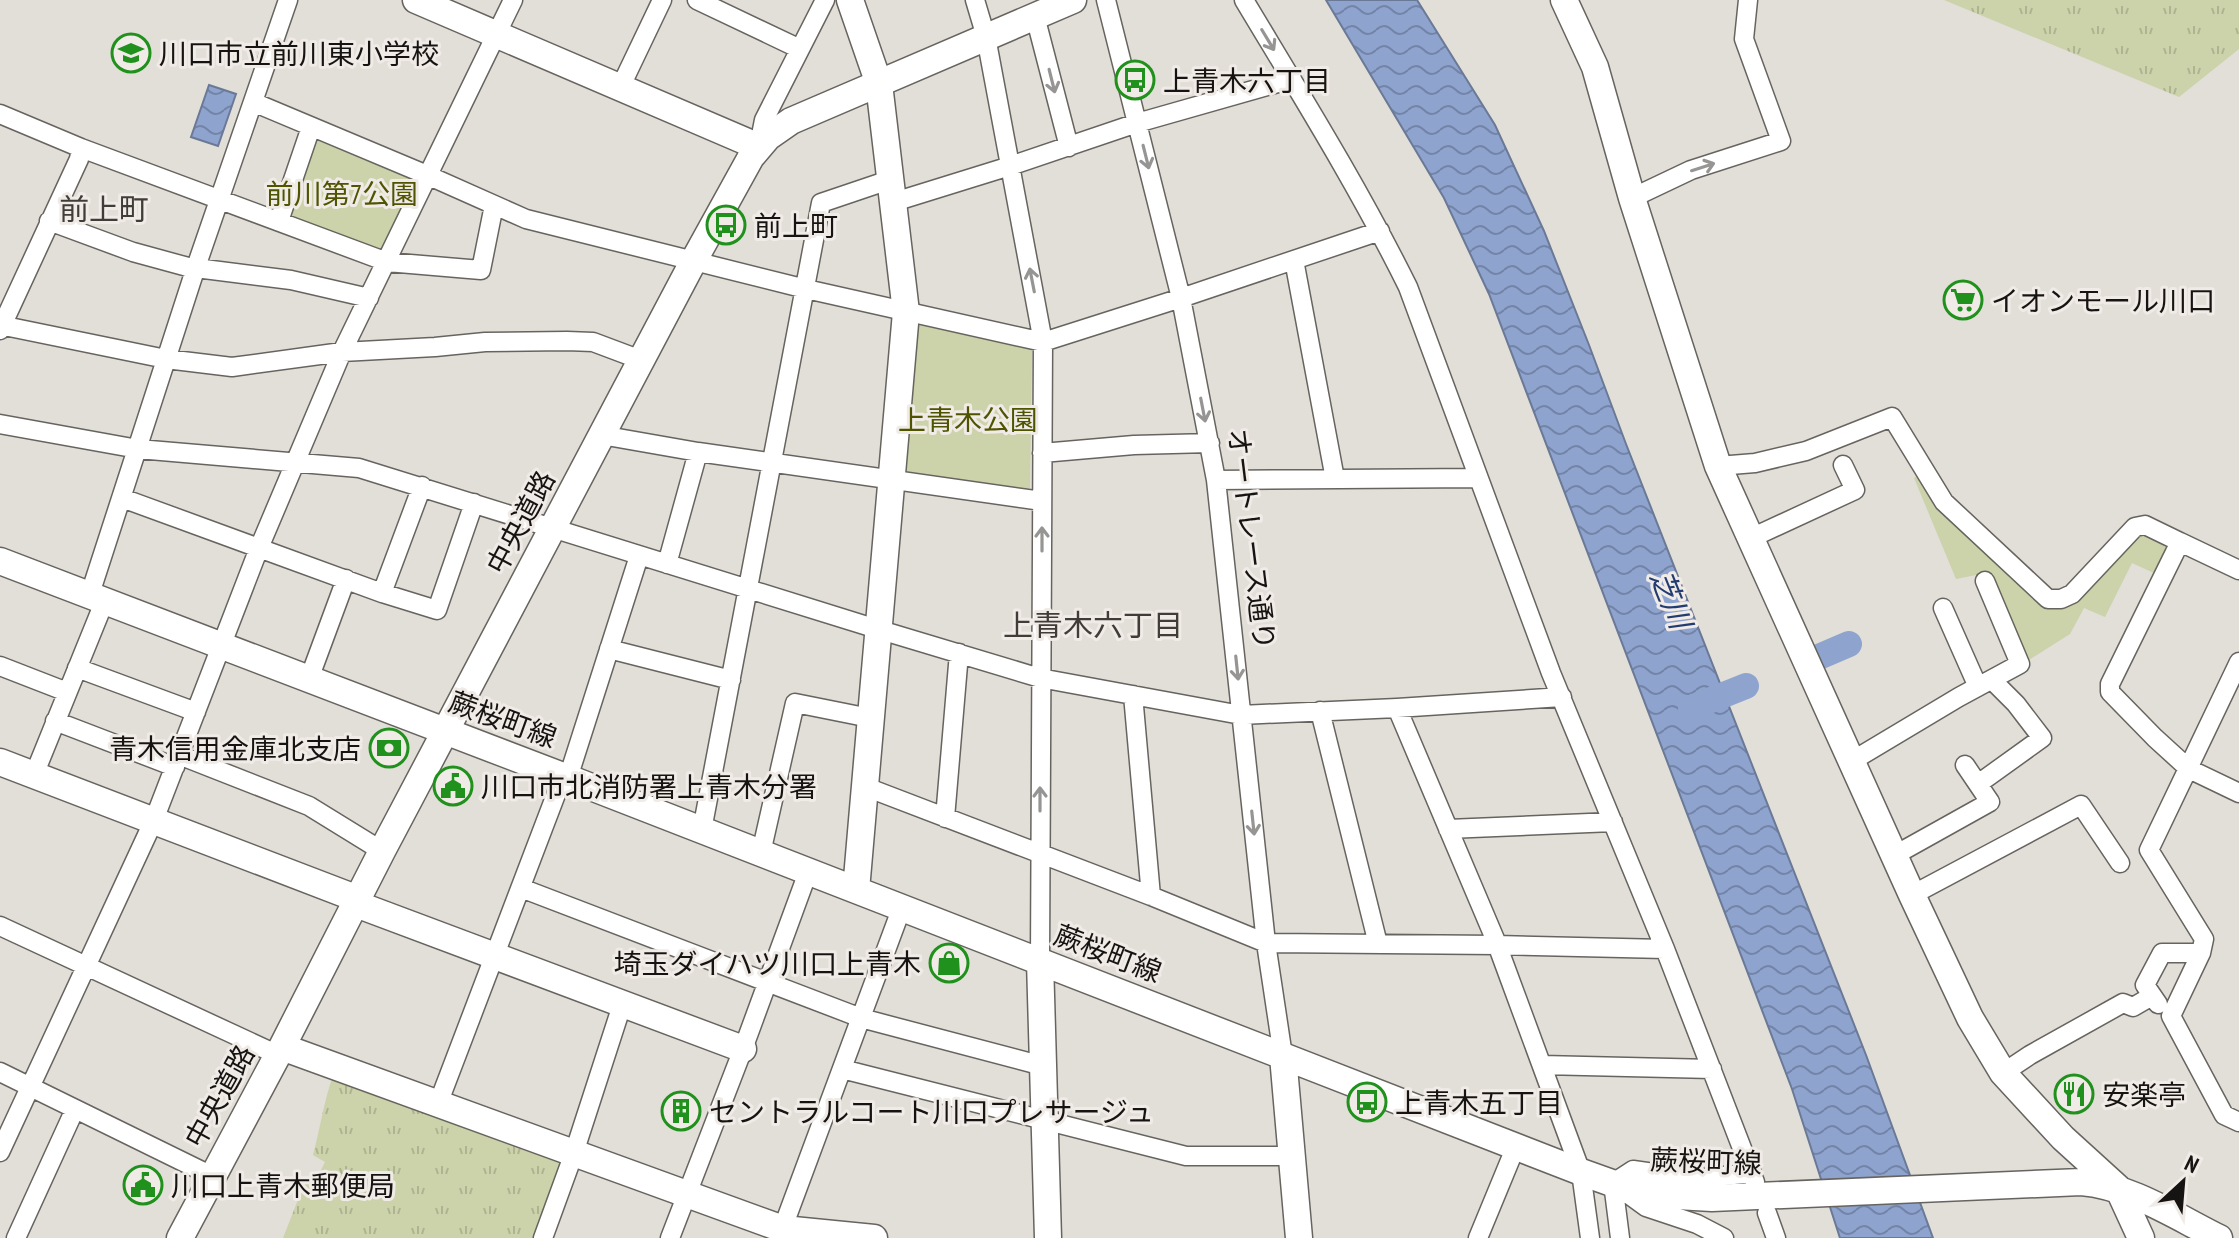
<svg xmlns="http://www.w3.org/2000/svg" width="2239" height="1238" viewBox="0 0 2239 1238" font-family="'PT Sans Narrow','Noto Sans JP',sans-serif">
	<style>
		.grass { fill: url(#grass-tufts) }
		.park { fill: #ccd2aa }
		.water { fill: url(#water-waves); stroke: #6a7996; stroke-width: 2 }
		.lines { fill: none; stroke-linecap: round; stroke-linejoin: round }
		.river { stroke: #8ea4cf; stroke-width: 26 }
		.street-casing { stroke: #67645f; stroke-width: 21 }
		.secondary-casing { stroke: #67645f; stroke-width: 29 }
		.street { stroke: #fff; stroke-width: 18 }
		.secondary { stroke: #fff; stroke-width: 26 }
		.oneway { stroke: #969594 }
		.labels { text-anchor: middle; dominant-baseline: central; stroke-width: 6; stroke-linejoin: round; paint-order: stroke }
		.poi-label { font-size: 28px; fill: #161412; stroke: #f0ebe6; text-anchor: start }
		.park-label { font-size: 28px; fill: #4e5400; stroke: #f0ebe6 }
		.street-label { font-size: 28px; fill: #161412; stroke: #f0ebe6 }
		.neighbourhood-label { font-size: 30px; fill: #403c38; stroke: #f0ebe6 }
		.water-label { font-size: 30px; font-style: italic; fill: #223c71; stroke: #f0ebe6 }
	</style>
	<defs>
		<pattern id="grass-tufts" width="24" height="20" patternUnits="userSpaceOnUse" patternTransform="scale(2)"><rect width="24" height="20" fill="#ccd2aa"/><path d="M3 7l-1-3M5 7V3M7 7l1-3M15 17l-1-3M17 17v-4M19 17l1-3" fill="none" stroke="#aeb391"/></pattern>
		<pattern id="water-waves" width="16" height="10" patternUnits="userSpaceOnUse" patternTransform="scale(2)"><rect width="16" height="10" fill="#8ea4cf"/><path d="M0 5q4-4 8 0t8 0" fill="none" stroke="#7384a7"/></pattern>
	</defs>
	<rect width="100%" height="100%" fill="#e2ded8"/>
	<path class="grass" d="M1944,0H2239V49L2179,97Z
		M333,1076L557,1157L562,1167L536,1238H283L306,1179L318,1176L325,1162L313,1155C320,1129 324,1100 333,1076Z"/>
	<path class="park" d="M316,136L415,176L417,182L384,250L376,251L288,218Z
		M924,323L1027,346L1032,351L1030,488L1022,491L909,474L901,467L914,327Z
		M1919,475L2042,605L2137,536C2152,533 2160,537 2167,551L2156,574L2132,563L2105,617L2084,608L2070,634L2024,663L1991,572L1956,579L1914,478Z"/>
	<path class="water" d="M1326,0H1417L1495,125L1544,231L1589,345L1626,444L1866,1055L1933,1238H1840L1792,1089L1489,294L1444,198Z
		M209,85L236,94L218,146L191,137Z"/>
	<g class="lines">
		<path class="river" d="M1821,656L1849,644
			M1691,708L1746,686"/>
		<g class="street-casing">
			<path id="street" d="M697,0L800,49
				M975,0L986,37L1043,342L1040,961
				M1106,0L1181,298L1216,480L1266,943L1283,1056
				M1244,0C1301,95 1359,188 1408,287L1551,673L1665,949L1755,1182
				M1035,16L1069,147
				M620,88L662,0
				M253,102L427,175L526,219L806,289L1043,342L1181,298L1380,231
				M0,114L81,148L387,262L481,270L494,205
				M768,137L762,130L764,120L825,0
				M1632,198L1691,170L1781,141L1744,39L1748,0
				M894,202L1010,166L1137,123L1292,79
				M49,221L133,252L188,267L291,280L369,298
				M279,221L311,127
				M1294,260L1335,479
				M0,325L166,359L232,367L342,352L435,347L485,342L567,341L593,342L641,360
				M0,330L79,159L81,148
				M0,424L138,449L359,468L877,629L1040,678L1241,715L1397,708L1562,697
				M601,435L698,452L1042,501
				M1042,453L1134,445L1210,443
				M1718,466L1755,463L1806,451L1892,417L1944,502L2048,599H2061L2072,594L2135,527L2145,525L2180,542
				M1216,480L1478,478
				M122,498L382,593L437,610L474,503
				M1749,539L1855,490L1843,465
				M667,564L698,452
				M2239,570L2180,542L2110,684V692L2155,738L2189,769L2239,793
				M382,593L422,486
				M90,594L196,267L288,0
				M1943,608L1978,687
				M609,649L731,680
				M2239,662L2149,850L2204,939L2201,953L2171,1016L2224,1115L2239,1122
				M0,666L67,692
				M77,668L196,712
				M309,679L346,579
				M1133,695L1151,896
				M1397,708L1495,939L1581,1172L1590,1238
				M1320,711L1378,944
				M55,721L175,767
				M179,755L309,806L382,851
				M1852,761L1959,697L2020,664L1985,581
				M34,775L105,600
				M568,778L639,556
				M1978,784L2042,738L2016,704L1992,680
				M866,787L1151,896L1266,943L1497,945L1665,949
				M945,818L959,653
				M1448,829L1613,822
				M702,830L821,203L892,179
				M761,853L795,703L870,718
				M1895,855L1990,802L1965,765
				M521,888L861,1018L1043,1066
				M1912,895L2081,805L2120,863
				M0,926L278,1055
				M2158,1004L2145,985L2162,953H2201
				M1542,1065L1712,1069
				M842,1069L1186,1156H1292
				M0,1072L212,1176
				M2003,1073L2030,1055L2123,1003L2133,1007L2152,996
				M438,1104L563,776
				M0,1152L154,820L259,548L342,352L513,0
				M1613,1183L1620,1238
				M1767,1213L1776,1238
				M16,1238L75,1109
				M543,1238L574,1153L622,1005
				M670,1238L743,1049L808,872
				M779,1238L902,907
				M1478,1238L1516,1146
				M1724,1238L1697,1224L1646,1207L1613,1183L1633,1170L1696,1179L1752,1173"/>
		</g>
		<g class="secondary-casing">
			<path id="secondary" d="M416,0L759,147
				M850,0L879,84L906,312L856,890
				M1564,0L1595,67L1632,198L1718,466L1912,895L1970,1018L2003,1073L2063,1138L2118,1188L2141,1238
				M0,561L568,778L1581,1172L1637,1192L1659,1195L1712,1198L2081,1182C2130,1186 2175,1216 2219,1238
				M0,762L358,899
				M356,904L743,1049
				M1040,961L1048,1238
				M282,1047L783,1229L874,1238
				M1283,1056L1299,1238
				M180,1238L282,1047L382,851L693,262L751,157L768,137L791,121L1073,0"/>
		</g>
		<use href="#street" class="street"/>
		<use href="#secondary" class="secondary"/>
	</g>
	<defs><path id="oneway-shaft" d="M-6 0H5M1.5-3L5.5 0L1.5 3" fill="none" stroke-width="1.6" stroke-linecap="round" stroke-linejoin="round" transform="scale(2)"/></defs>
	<g class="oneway">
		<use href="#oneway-shaft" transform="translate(1268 40) rotate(59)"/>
		<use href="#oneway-shaft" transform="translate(1052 81) rotate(76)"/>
		<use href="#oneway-shaft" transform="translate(1146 157) rotate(76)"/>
		<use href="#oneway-shaft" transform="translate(1703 167) rotate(-18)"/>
		<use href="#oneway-shaft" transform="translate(1032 280) rotate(-101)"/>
		<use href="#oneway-shaft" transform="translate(1203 410) rotate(79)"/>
		<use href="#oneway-shaft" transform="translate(1042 539) rotate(-90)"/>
		<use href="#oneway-shaft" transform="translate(1237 668) rotate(84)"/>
		<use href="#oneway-shaft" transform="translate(1040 799) rotate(-90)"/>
		<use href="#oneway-shaft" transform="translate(1253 823) rotate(84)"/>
	</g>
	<defs>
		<g id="school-ring" transform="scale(2)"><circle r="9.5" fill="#f0ebe6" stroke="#20911c" stroke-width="1.5"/><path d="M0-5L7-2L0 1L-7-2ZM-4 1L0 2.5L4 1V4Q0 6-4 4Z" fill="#20911c"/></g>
		<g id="bus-ring" transform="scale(2)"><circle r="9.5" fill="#f0ebe6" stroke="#20911c" stroke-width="1.5"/><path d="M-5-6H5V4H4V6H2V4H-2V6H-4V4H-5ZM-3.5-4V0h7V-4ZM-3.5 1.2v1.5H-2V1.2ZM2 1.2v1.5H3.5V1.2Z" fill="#20911c"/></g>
		<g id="supermarket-ring" transform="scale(2)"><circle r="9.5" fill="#f0ebe6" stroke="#20911c" stroke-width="1.5"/><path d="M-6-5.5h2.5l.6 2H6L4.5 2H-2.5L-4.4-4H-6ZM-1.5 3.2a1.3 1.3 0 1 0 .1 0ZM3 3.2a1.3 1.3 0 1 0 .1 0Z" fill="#20911c"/></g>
		<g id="bank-ring" transform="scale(2)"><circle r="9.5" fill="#f0ebe6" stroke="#20911c" stroke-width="1.5"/><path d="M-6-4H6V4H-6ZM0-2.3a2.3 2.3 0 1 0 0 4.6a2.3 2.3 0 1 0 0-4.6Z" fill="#20911c"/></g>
		<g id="civic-ring" transform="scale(2)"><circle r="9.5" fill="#f0ebe6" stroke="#20911c" stroke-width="1.5"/><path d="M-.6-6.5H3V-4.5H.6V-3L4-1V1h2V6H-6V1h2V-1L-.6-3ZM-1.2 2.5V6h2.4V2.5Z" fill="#20911c"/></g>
		<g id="shop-ring" transform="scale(2)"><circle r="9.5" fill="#f0ebe6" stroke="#20911c" stroke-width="1.5"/><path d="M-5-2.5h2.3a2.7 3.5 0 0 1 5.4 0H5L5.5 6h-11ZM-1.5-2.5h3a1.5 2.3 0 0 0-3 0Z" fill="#20911c"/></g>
		<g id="restaurant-ring" transform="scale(2)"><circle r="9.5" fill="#f0ebe6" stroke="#20911c" stroke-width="1.5"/><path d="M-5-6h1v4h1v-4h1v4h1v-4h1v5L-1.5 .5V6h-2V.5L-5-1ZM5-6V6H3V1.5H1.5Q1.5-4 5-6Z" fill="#20911c"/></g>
		<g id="building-ring" transform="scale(2)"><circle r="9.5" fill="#f0ebe6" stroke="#20911c" stroke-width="1.5"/><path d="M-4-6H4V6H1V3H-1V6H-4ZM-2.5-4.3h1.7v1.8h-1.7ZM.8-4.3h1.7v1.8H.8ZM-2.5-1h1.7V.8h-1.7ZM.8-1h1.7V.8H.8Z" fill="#20911c"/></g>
	</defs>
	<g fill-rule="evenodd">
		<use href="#school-ring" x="131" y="53"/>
		<use href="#bus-ring" x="1135" y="80"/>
		<use href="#bus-ring" x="726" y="225"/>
		<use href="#supermarket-ring" x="1963" y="300"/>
		<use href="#bank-ring" x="389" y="748"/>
		<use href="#civic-ring" x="453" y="786"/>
		<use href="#shop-ring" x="949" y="963"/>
		<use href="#restaurant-ring" x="2074" y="1094"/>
		<use href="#bus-ring" x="1367" y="1102"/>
		<use href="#building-ring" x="681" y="1111"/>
		<use href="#civic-ring" x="143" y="1185"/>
	</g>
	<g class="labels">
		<g class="poi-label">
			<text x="159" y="53">川口市立前川東小学校</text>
			<text x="1163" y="80">上青木六丁目</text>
			<text x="754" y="225">前上町</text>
			<text x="1991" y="300">イオンモール川口</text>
			<text x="361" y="748" text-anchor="end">青木信用金庫北支店</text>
			<text x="481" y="786">川口市北消防署上青木分署</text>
			<text x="921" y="963" text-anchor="end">埼玉ダイハツ川口上青木</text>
			<text x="2102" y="1094">安楽亭</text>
			<text x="1395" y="1102">上青木五丁目</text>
			<text x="709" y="1111">セントラルコート川口プレサージュ</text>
			<text x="171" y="1185">川口上青木郵便局</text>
		</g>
		<g class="park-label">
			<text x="342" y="193">前川第7公園</text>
			<text x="968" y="419">上青木公園</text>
		</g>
		<g class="street-label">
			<text transform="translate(520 522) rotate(-62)">中央道路</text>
			<text transform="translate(1252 539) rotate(83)">オートレース通り</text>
			<text transform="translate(503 719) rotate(20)">蕨桜町線</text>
			<text transform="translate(1108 953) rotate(21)">蕨桜町線</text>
			<text transform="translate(219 1096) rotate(-61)">中央道路</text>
			<text transform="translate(1706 1161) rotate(2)">蕨桜町線</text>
		</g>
		<g class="neighbourhood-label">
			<text x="104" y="208">前上町</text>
			<text x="1093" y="624">上青木六丁目</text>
		</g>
		<g class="water-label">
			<text transform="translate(1672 599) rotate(68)">芝川</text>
		</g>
	</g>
	<g transform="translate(2183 1182) rotate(26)" stroke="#f0ebe6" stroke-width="6" paint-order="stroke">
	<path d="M0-6L14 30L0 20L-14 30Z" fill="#161412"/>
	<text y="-12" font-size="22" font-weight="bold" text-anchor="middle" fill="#161412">N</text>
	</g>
</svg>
